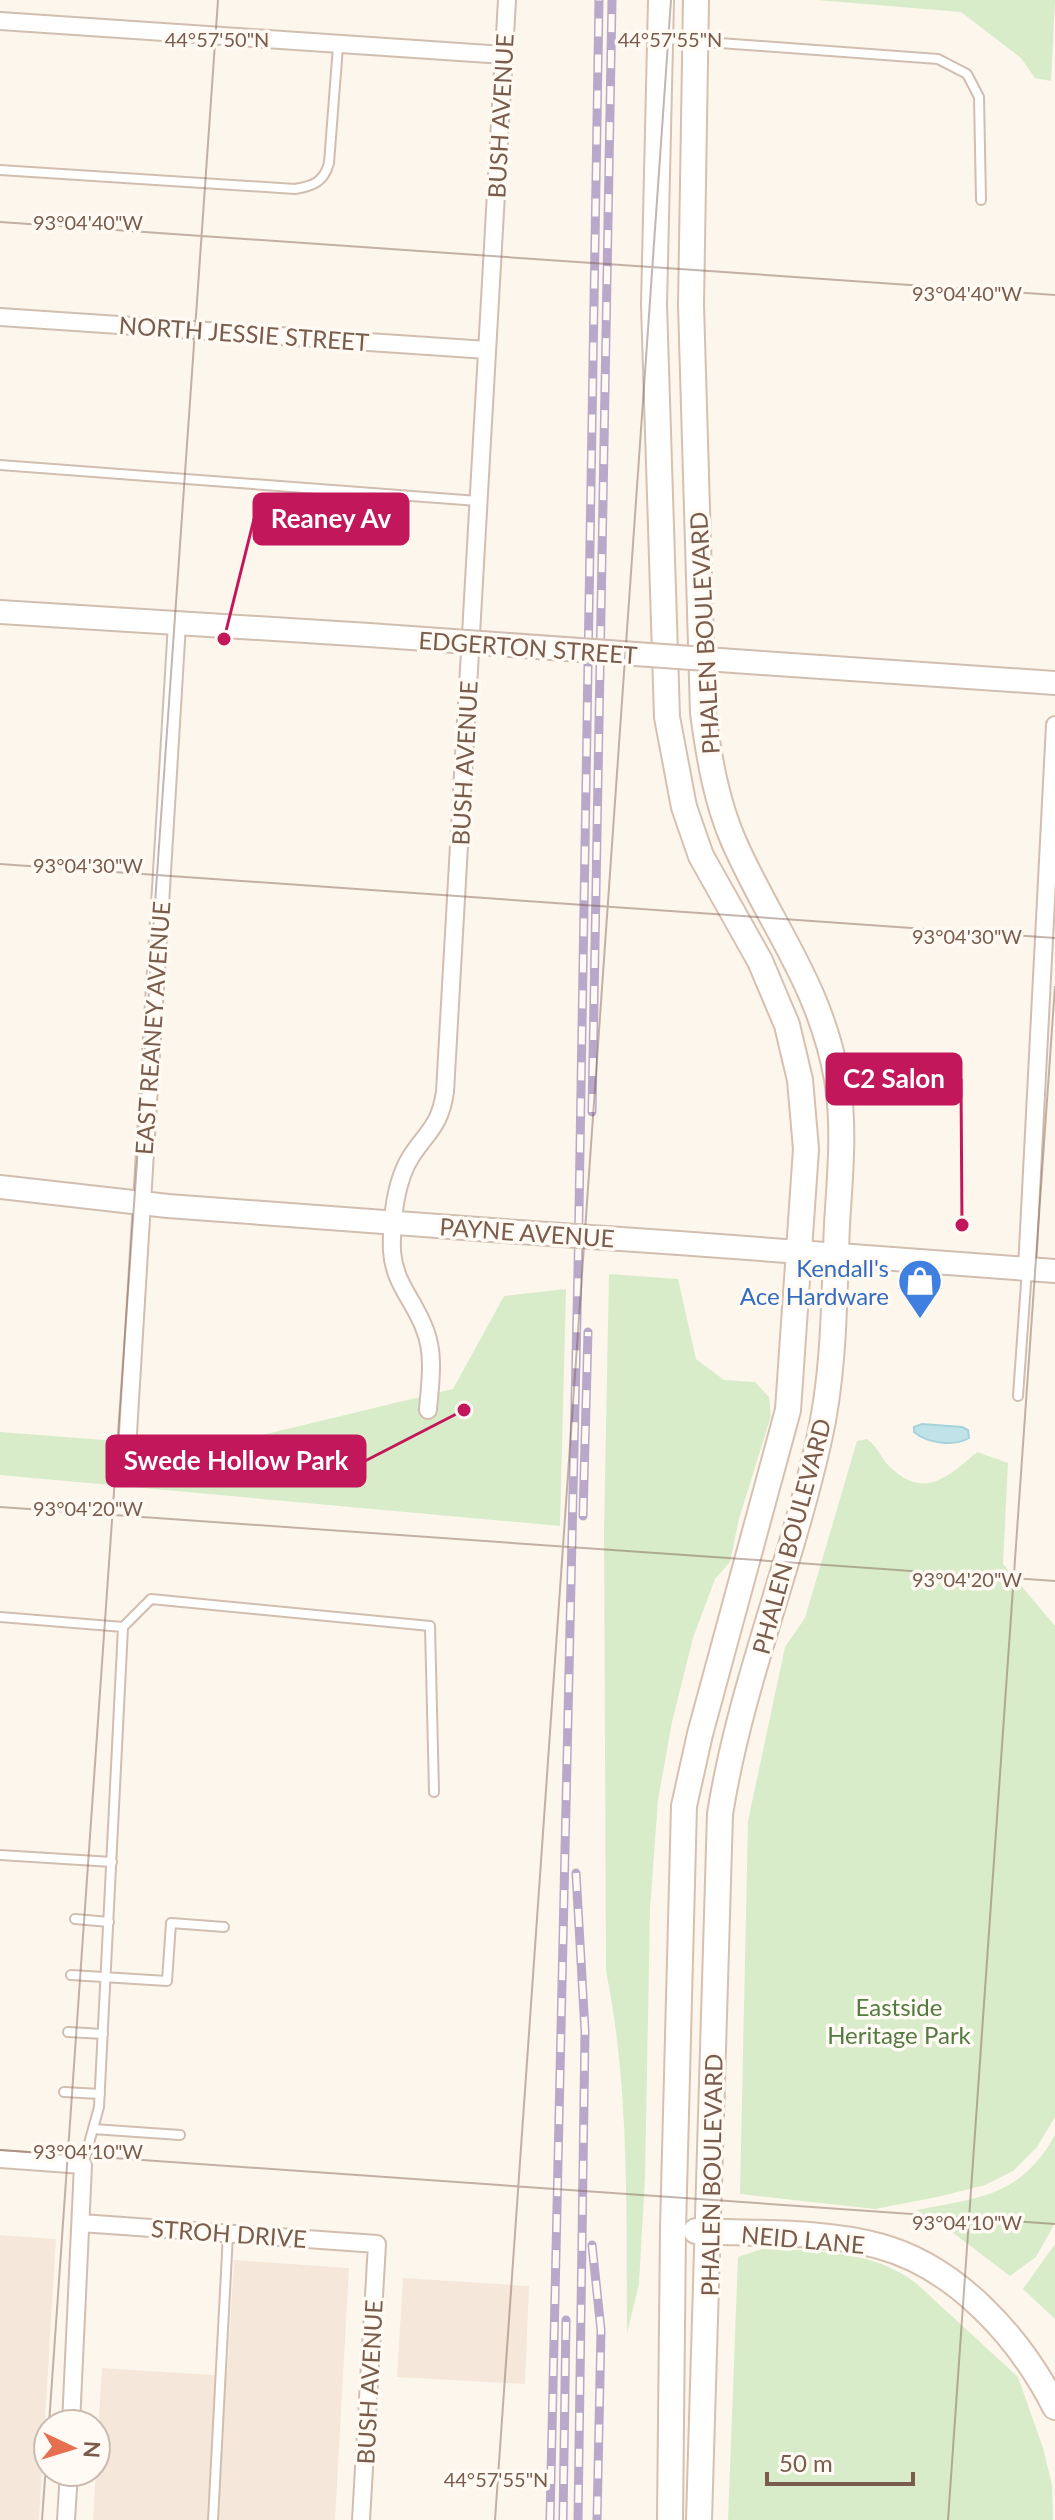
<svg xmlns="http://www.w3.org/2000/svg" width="1055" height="2520" viewBox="0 0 1055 2520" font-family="Lato,sans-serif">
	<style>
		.residential { fill: #f5e8da }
		.green { fill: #d8ecc9 }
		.water { fill: #bfe3e8; stroke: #a5d3da; stroke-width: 2 }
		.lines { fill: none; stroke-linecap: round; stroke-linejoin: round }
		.service-casing { stroke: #d1beb0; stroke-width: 12 }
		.minor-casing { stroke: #d1beb0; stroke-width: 20 }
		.tertiary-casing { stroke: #d1beb0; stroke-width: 26 }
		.secondary-casing { stroke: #d6c0b0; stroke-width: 28 }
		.service { stroke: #fff; stroke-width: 8 }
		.minor { stroke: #fff; stroke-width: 16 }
		.tertiary { stroke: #fff; stroke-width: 22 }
		.secondary { stroke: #fff; stroke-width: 24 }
		.rail-casing { stroke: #b9a8c9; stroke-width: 9 }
		.rail { stroke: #fffaf3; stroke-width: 6; stroke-dasharray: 18; stroke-linecap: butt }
		.tertiary-bridge-casing { stroke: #d1beb0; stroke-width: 26; stroke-linecap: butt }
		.tertiary-bridge { stroke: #fff; stroke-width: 22 }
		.ticks { fill: none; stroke: #7a5c4d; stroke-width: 2; stroke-opacity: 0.45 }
		.labels { text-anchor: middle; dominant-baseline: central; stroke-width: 7; stroke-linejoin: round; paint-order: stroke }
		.street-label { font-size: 24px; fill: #7a5c4d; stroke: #fffaf3 }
		.shop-label { font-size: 24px; fill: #366cbe; stroke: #fffaf3; text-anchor: end }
		.park-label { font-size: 24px; fill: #537a41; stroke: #fffaf3 }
		.ticks-label { font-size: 20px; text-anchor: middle; fill: #7a5c4d; stroke: #fffaf3; stroke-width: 7; stroke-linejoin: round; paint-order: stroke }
		.leader { fill: none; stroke: #c2185b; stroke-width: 3 }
		.callout-dot { fill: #c2185b; stroke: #fffaf3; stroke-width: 3 }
		.callout { fill: #c2185b; stroke: #c2185b; stroke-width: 3 }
		.callout-label { font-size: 26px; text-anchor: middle; font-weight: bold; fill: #fff }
	</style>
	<rect width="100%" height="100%" fill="#fdf6ec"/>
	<path class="residential" d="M0,2235L56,2239L39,2520H0Z
		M234,2260L349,2268L335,2520H93L102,2368L227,2376Z
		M403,2278L529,2286L525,2384L397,2377Z"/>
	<path class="green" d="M817,0H1055L1051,81L1035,78L1021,58L961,12Z
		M609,1274L678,1279L696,1359L724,1380L755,1382L769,1397L771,1416L739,1519L730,1562L715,1579L693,1638L672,1722L658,1800L650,1909L645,2178L639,2284L627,2333C626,2212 630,2089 606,1971L604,1529Z
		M566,1289L560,1526L0,1475V1432L209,1448L453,1389L504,1296Z
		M867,1439C879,1448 881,1459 891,1468C925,1500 949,1476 977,1452L1008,1463L1003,1564L1055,1626V2117L1037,2147L1013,2171L985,2185L937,2197L875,2209L740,2194L748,1821L785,1647L805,1618L857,1441Z
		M1055,2135V2223L1036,2257L1010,2276L940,2223L916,2210C977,2198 1021,2197 1055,2135Z
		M1055,2244V2319L1023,2289Z
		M762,2249C813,2250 875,2250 917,2284L1018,2377L1043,2448L1052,2485L1053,2520H728L738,2257Z"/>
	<path class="water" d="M922,1424L962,1427L968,1430L969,1438C954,1447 927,1443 914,1432V1427Z"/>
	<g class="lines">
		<g class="service-casing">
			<path id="service" d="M665,39L938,59L967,74L979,97L981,200
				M0,170L295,189C313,186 324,182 329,163L338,46
				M0,465L478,501
				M1018,1396L1027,1269
				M0,1617L123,1627L99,2107L83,2165
				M123,1627L151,1599L430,1626L434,1792
				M0,1855L112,1862
				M75,1919L109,1922
				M71,1975L167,1981L171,1923L224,1927
				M68,2032L103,2034
				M64,2092L100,2094
				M93,2129L180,2135
				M213,2520L228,2234"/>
		</g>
		<g class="minor-casing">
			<path id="minor" d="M0,21L504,55
				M0,317L487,350
				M1027,1269L1055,725
				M428,1410C430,1384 435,1355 425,1330C415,1301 394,1284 392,1251C391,1223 395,1180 412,1155C429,1130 440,1125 445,1092L507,0
				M128,1433L177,624
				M0,2159L83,2165L71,2424
				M81,2223L377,2244L361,2520
				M66,2520L69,2472"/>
		</g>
		<g class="tertiary-casing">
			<path id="tertiary" d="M0,612L369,635
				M762,663L1055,683
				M0,1187L168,1206L505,1231
				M679,1243L1055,1271"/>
		</g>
		<g class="secondary-casing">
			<path id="secondary" d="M661,0L654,305L667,717L684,807L701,856L760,961L787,1025L800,1080L806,1149L788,1410L700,1734L684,1806L673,2229L670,2520
				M696,0L691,305L703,713C709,757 716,801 734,842C771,926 820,984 837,1079C845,1127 840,1175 837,1224C834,1295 835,1370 819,1440C791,1566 740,1687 720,1814L699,2520
				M696,2231C755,2234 821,2230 879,2246C957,2267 1020,2338 1055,2407"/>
		</g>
		<use href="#service" class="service"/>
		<use href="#minor" class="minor"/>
		<use href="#tertiary" class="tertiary"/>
		<use href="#secondary" class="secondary"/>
		<g class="rail-casing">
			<path id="rail" d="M592,1112L612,0
				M583,1516L588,1332
				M576,1873L585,2031L578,2520
				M592,2245L601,2330L597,2520
				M550,2520L578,1270L599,0
				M563,2520L566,2320"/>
		</g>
		<use href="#rail" class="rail"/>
		<g class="tertiary-bridge-casing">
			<path id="tertiary-bridge" d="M369,635L762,663
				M505,1231L679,1243"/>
		</g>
		<use href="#tertiary-bridge" class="tertiary-bridge"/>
	</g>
	<path class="ticks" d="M0,222L1055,295M0,864L1055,938M0,1507L1055,1581M0,2150L1055,2224M49,2424L218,0M42,2520L48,2437M495,2520L671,0M948,2520L1055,986"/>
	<defs>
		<g id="shop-pin" transform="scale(2.3)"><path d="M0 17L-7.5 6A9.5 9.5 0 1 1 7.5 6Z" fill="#3f7fe0" stroke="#fffaf3"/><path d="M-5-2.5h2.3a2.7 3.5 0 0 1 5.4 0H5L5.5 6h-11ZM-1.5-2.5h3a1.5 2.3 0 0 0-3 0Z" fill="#fff"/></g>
	</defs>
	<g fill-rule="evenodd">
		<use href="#shop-pin" x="920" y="1281"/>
	</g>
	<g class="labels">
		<g class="street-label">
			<text transform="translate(500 116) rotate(-87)">BUSH AVENUE</text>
			<text transform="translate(244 333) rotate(4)">NORTH JESSIE STREET</text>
			<text transform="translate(704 633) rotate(-93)">PHALEN BOULEVARD</text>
			<text transform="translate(528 647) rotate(4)">EDGERTON STREET</text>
			<text transform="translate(464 763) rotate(-87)">BUSH AVENUE</text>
			<text transform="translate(152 1028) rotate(-86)">EAST REANEY AVENUE</text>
			<text transform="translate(527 1232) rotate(4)">PAYNE AVENUE</text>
			<text transform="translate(791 1536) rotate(-75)">PHALEN BOULEVARD</text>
			<text transform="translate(711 2175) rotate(-89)">PHALEN BOULEVARD</text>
			<text transform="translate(229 2233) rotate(4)">STROH DRIVE</text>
			<text transform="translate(803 2239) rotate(5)">NEID LANE</text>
			<text transform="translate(369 2382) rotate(-87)">BUSH AVENUE</text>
		</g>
		<g class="shop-label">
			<text x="889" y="1267">Kendall's<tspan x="889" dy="28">Ace Hardware</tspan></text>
		</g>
		<g class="park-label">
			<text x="899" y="2006">Eastside<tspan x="899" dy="28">Heritage Park</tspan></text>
		</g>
	</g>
	<g class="ticks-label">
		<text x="217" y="47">44°57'50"N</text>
		<text x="670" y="47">44°57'55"N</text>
		<text x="88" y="230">93°04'40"W</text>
		<text x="967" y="301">93°04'40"W</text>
		<text x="88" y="873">93°04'30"W</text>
		<text x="967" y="944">93°04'30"W</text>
		<text x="88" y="1516">93°04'20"W</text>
		<text x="967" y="1587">93°04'20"W</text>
		<text x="88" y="2159">93°04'10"W</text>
		<text x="967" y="2230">93°04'10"W</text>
		<text x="496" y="2487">44°57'55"N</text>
	</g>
	<path class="leader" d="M224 639L254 519M962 1225L961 1079M464 1410L365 1461"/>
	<g class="callout-dot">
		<circle cx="224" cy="639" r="8"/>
		<circle cx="962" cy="1225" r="8"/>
		<circle cx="464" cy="1410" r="8"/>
	</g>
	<g class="callout">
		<rect x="254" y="494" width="154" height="50" rx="8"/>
		<rect x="827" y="1054" width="134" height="50" rx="8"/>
		<rect x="107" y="1436" width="258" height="50" rx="8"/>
	</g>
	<g class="callout-label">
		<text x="331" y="528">Reaney Av</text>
		<text x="894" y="1088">C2 Salon</text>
		<text x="236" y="1470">Swede Hollow Park</text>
	</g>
	<g transform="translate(72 2448) rotate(94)"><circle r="38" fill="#fffaf3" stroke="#cabbb1" stroke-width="2"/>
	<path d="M0-6L14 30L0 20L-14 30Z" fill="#e76f51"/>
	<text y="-12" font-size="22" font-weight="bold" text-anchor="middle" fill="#7a5c4d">N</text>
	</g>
	<path d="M767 2472v12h146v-12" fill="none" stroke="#7a5c4d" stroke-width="4"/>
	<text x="779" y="2472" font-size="24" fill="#7a5c4d" stroke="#fffaf3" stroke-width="6" paint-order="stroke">50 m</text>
</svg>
